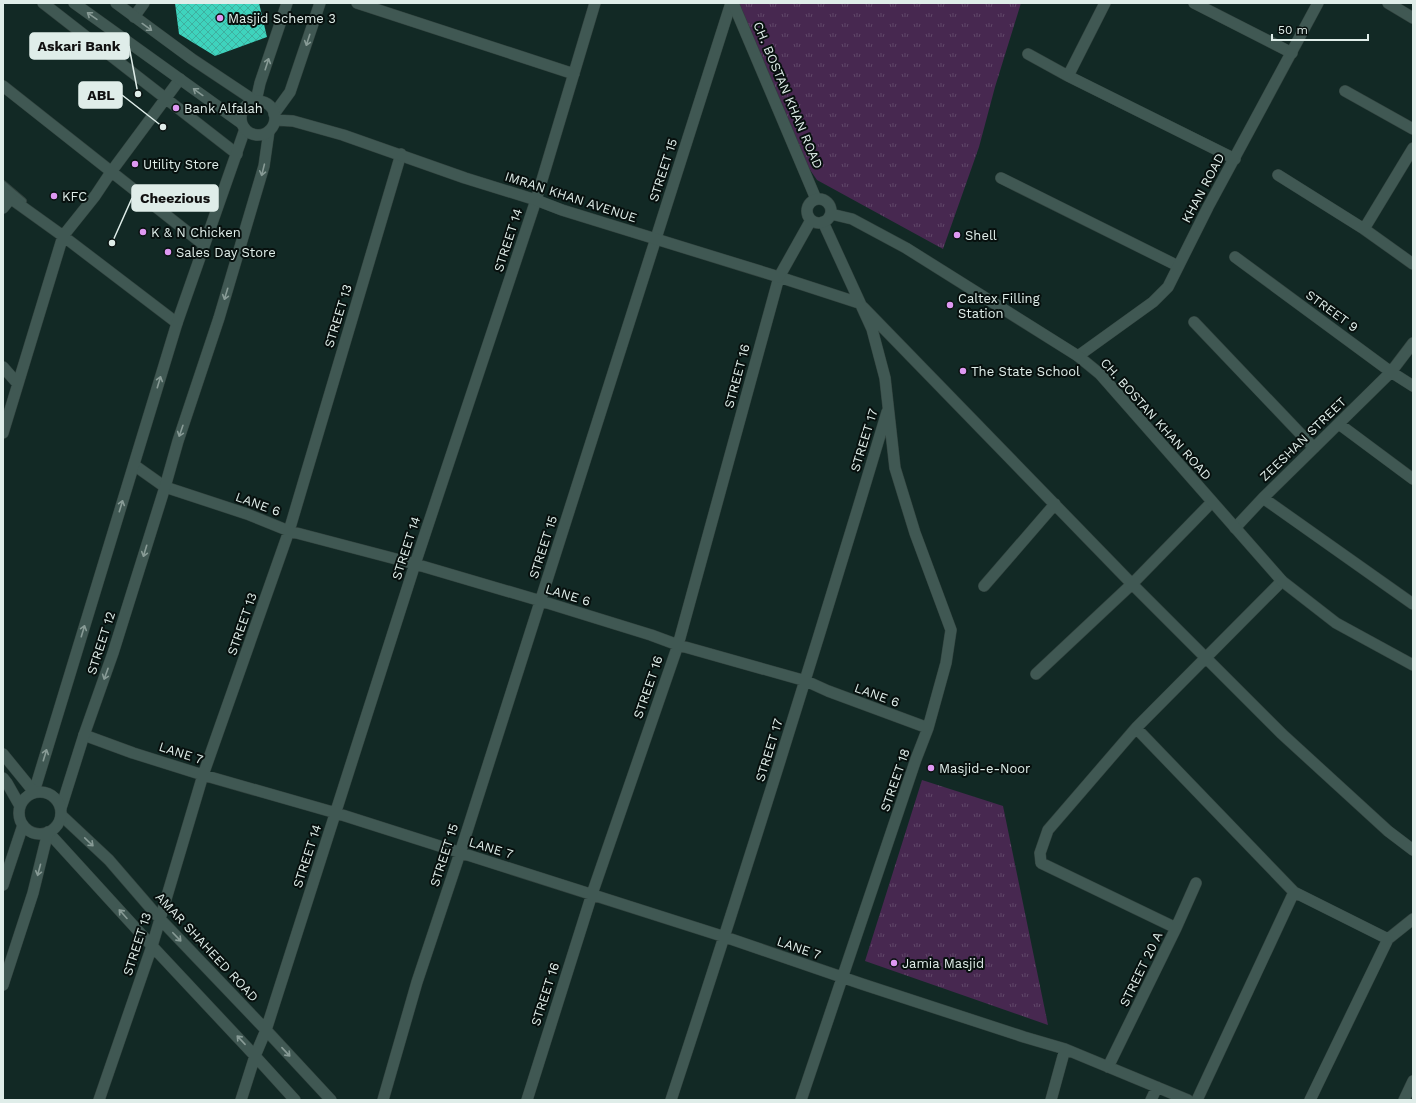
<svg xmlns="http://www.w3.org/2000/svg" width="1416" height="1103" viewBox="0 0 1416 1103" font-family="'Work Sans',sans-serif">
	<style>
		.grass { fill: url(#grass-tufts) }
		.building { fill: url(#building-cross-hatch) }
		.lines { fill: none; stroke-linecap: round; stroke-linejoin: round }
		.service-casing { stroke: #31423e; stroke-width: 8 }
		.minor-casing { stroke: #31423e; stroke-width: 12 }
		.tertiary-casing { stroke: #31423e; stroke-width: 12 }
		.secondary-casing { stroke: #31423e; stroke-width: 12 }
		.service { stroke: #405853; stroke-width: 6 }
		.minor { stroke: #405853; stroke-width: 11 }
		.tertiary { stroke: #405853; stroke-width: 11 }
		.secondary { stroke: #405853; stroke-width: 11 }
		.oneway { stroke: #889b96 }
		.poi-dot { fill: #de98f2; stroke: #07100e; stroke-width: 1.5 }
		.labels { text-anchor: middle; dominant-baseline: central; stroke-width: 4; stroke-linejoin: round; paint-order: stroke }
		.poi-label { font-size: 13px; fill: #dfede9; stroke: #07100e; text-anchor: start }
		.street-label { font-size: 13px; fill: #dfede9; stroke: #07100e }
		.leader { fill: none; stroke: #dfede9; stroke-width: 1.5 }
		.callout-dot { fill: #dfede9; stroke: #07100e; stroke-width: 1.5 }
		.callout { fill: #dfede9; stroke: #dfede9; stroke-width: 1.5 }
		.callout-label { font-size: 14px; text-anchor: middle; font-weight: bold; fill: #111 }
	</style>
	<defs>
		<pattern id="grass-tufts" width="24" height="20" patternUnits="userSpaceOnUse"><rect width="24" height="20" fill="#472850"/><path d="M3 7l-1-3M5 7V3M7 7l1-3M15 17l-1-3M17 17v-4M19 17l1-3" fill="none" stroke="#614869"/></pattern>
		<pattern id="building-cross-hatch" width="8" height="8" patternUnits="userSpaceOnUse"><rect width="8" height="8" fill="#3ed3bd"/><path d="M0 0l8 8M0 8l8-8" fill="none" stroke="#3fb09f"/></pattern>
	</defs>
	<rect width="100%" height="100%" fill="#122925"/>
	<path class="grass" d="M733,3H1021L995,87L979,147L943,249L817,180L795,148Z
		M922,780L1003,806L1048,1025L865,961Z"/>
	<path class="building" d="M175,3H259L267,37L215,56L179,34Z"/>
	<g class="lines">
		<g class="service-casing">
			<path id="service" d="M3,184L23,201"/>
		</g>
		<g class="minor-casing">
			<path id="minor" d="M43,3L237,154
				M357,3L574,74
				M1194,3L1292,53
				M1388,3L1413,18
				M134,17L144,3
				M1028,54L1068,76L1235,159
				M1068,76L1105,3
				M3,86L204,245
				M1345,91L1413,129
				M1278,175L1364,229L1413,264
				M1001,178L1178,266
				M3,193L63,236L177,323
				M3,208L11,198
				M1364,229L1413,148
				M1235,257L1391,372L1413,386
				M1194,322L1314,448
				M3,367L18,384
				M1339,424L1413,479
				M3,433L63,236L95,196L111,172L180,79
				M134,465L165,487L247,514L289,531L415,564L541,601L651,635L678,645L806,681L828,691L928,728
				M1263,498L1413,604
				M1235,528L1263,498L1391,372L1413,343
				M984,586L1055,504
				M1036,674L1132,584L1212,502
				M1136,728L1294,892L1388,939L1413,919
				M84,735L133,753L203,775L336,813L725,937L862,984L1024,1037L1065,1049L1188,1100
				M61,815L109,860L160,919L266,1030L331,1100
				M48,832L152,946L255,1056L295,1100
				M1176,928L1041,863L1040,853L1048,830L1136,728L1282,581
				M1108,1067L1176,928L1196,883
				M99,1100L152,946L203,775L289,531L401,154
				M241,1100L255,1056L266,1030L415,564L536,200L595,3
				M383,1100L417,982L460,853L731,3
				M527,1100L592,894L678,645L779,277L859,303L1132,584L1282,734L1388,831L1413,850
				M671,1100C746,872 818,642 887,412
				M801,1100L916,759L928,728L946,663L951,630L915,533L895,468L885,378L872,329L823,222
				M1051,1100L1065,1049
				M1151,1100L1157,1087
				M1197,1100L1294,892
				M1310,1100L1388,939
				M1404,1100L1413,1081"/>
		</g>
		<g class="tertiary-casing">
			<path id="tertiary" d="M733,3L816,199
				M256,101L260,83L287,3
				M274,114L290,92L320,3
				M1078,356L1153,302L1168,287L1208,207L1318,3
				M34,792L177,323L245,129
				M61,808L84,735L113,653L165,487L178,441L219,318L264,166L269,131"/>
		</g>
		<g class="secondary-casing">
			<path id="secondary" d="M74,3L241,123
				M116,3L192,59L255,101
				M241 118a17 17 0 1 1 34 0a17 17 0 1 1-34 0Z
				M275,120L293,121L343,135L465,178L536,200L562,210L779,277L811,220
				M807 211a12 12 0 1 1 24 0a12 12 0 1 1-24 0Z
				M831,214L852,219L906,248L1078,356L1100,374L1282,581L1336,623L1413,665
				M3,754L34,792
				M3,778L7,783L20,806
				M19 813a21 21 0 1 1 42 0a21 21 0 1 1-42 0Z
				M3,885L23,825
				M3,985L33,893L48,832"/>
		</g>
		<use href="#service" class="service"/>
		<use href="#minor" class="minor"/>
		<use href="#tertiary" class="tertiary"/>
		<use href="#secondary" class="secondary"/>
	</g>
	<defs><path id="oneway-shaft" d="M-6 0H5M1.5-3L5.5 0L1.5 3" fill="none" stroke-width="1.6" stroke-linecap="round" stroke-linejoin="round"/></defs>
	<g class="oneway">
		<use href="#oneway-shaft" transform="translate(92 16) rotate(-145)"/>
		<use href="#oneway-shaft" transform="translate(147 27) rotate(36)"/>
		<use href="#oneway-shaft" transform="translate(308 40) rotate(108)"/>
		<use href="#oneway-shaft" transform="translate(267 64) rotate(-72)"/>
		<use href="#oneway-shaft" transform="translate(198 92) rotate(-144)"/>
		<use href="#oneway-shaft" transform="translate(263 170) rotate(104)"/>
		<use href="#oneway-shaft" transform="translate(226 294) rotate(107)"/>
		<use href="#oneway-shaft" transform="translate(159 382) rotate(-73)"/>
		<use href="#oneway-shaft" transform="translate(181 431) rotate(109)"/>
		<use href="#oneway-shaft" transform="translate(121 506) rotate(-73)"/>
		<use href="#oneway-shaft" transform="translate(145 551) rotate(107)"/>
		<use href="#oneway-shaft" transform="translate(83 631) rotate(-73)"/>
		<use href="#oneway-shaft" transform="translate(106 674) rotate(110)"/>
		<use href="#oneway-shaft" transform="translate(45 755) rotate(-73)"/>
		<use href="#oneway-shaft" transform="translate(89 842) rotate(44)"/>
		<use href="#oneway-shaft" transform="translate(39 870) rotate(105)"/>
		<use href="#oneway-shaft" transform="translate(123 914) rotate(-132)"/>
		<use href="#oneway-shaft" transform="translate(177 937) rotate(46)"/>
		<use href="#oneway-shaft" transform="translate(241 1040) rotate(-133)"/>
		<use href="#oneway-shaft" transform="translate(286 1052) rotate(47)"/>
	</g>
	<g class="poi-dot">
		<circle cx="220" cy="18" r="4"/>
		<circle cx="176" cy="108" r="4"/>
		<circle cx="135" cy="164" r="4"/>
		<circle cx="54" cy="196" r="4"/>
		<circle cx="143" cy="232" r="4"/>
		<circle cx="957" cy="235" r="4"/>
		<circle cx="168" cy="252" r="4"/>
		<circle cx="950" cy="305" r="4"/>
		<circle cx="963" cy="371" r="4"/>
		<circle cx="931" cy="768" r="4"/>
		<circle cx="894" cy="963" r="4"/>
	</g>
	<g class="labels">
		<g class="poi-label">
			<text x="228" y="18">Masjid Scheme 3</text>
			<text x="184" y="108">Bank Alfalah</text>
			<text x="143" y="164">Utility Store</text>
			<text x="62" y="196">KFC</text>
			<text x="151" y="232">K &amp; N Chicken</text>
			<text x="965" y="235">Shell</text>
			<text x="176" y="252">Sales Day Store</text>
			<text x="958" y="298">Caltex Filling<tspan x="958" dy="15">Station</tspan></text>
			<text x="971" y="371">The State School</text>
			<text x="939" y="768">Masjid-e-Noor</text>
			<text x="902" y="963">Jamia Masjid</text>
		</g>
		<g class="street-label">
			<text transform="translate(788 95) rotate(67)">CH. BOSTAN KHAN ROAD</text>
			<text transform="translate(663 170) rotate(-72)">STREET 15</text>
			<text transform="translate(1203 188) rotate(-62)">KHAN ROAD</text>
			<text transform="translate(571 197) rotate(18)">IMRAN KHAN AVENUE</text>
			<text transform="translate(508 240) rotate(-72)">STREET 14</text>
			<text transform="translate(1332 311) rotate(36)">STREET 9</text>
			<text transform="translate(338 316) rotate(-73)">STREET 13</text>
			<text transform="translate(737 376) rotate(-75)">STREET 16</text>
			<text transform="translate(1156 419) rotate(48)">CH. BOSTAN KHAN ROAD</text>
			<text transform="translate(1303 439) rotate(-44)">ZEESHAN STREET</text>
			<text transform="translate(864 440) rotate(-73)">STREET 17</text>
			<text transform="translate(258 504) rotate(20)">LANE 6</text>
			<text transform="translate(543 547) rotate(-72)">STREET 15</text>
			<text transform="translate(406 548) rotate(-72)">STREET 14</text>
			<text transform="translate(568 595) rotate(17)">LANE 6</text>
			<text transform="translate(242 624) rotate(-71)">STREET 13</text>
			<text transform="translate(101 643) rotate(-72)">STREET 12</text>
			<text transform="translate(648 687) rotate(-71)">STREET 16</text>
			<text transform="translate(877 695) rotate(20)">LANE 6</text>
			<text transform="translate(769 750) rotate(-73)">STREET 17</text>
			<text transform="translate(181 753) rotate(18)">LANE 7</text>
			<text transform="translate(895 780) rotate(-71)">STREET 18</text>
			<text transform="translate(491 848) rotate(17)">LANE 7</text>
			<text transform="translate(444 855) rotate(-72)">STREET 15</text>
			<text transform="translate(307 856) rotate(-72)">STREET 14</text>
			<text transform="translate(137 944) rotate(-72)">STREET 13</text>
			<text transform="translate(207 947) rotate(47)">AMAR SHAHEED ROAD</text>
			<text transform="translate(799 948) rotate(19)">LANE 7</text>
			<text transform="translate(1141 969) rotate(-64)">STREET 20 A</text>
			<text transform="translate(545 994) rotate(-72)">STREET 16</text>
		</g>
	</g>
	<path class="leader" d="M138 94L129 46M163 127L122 95M112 243L132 198"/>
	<g class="callout-dot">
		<circle cx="138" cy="94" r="4"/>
		<circle cx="163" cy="127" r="4"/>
		<circle cx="112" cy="243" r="4"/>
	</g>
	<g class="callout">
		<rect x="30" y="33" width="99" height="26" rx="4"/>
		<rect x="79" y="82" width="43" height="26" rx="4"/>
		<rect x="132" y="185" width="86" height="26" rx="4"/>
	</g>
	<g class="callout-label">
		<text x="79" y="51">Askari Bank</text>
		<text x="101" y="100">ABL</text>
		<text x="175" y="203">Cheezious</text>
	</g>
	<rect width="1416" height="1103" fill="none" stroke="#dfede9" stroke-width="8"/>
	<path d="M1272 34v6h96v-6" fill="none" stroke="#dfede9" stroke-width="2"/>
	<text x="1278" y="34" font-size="12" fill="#dfede9" stroke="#07100e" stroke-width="3" paint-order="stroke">50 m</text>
</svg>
